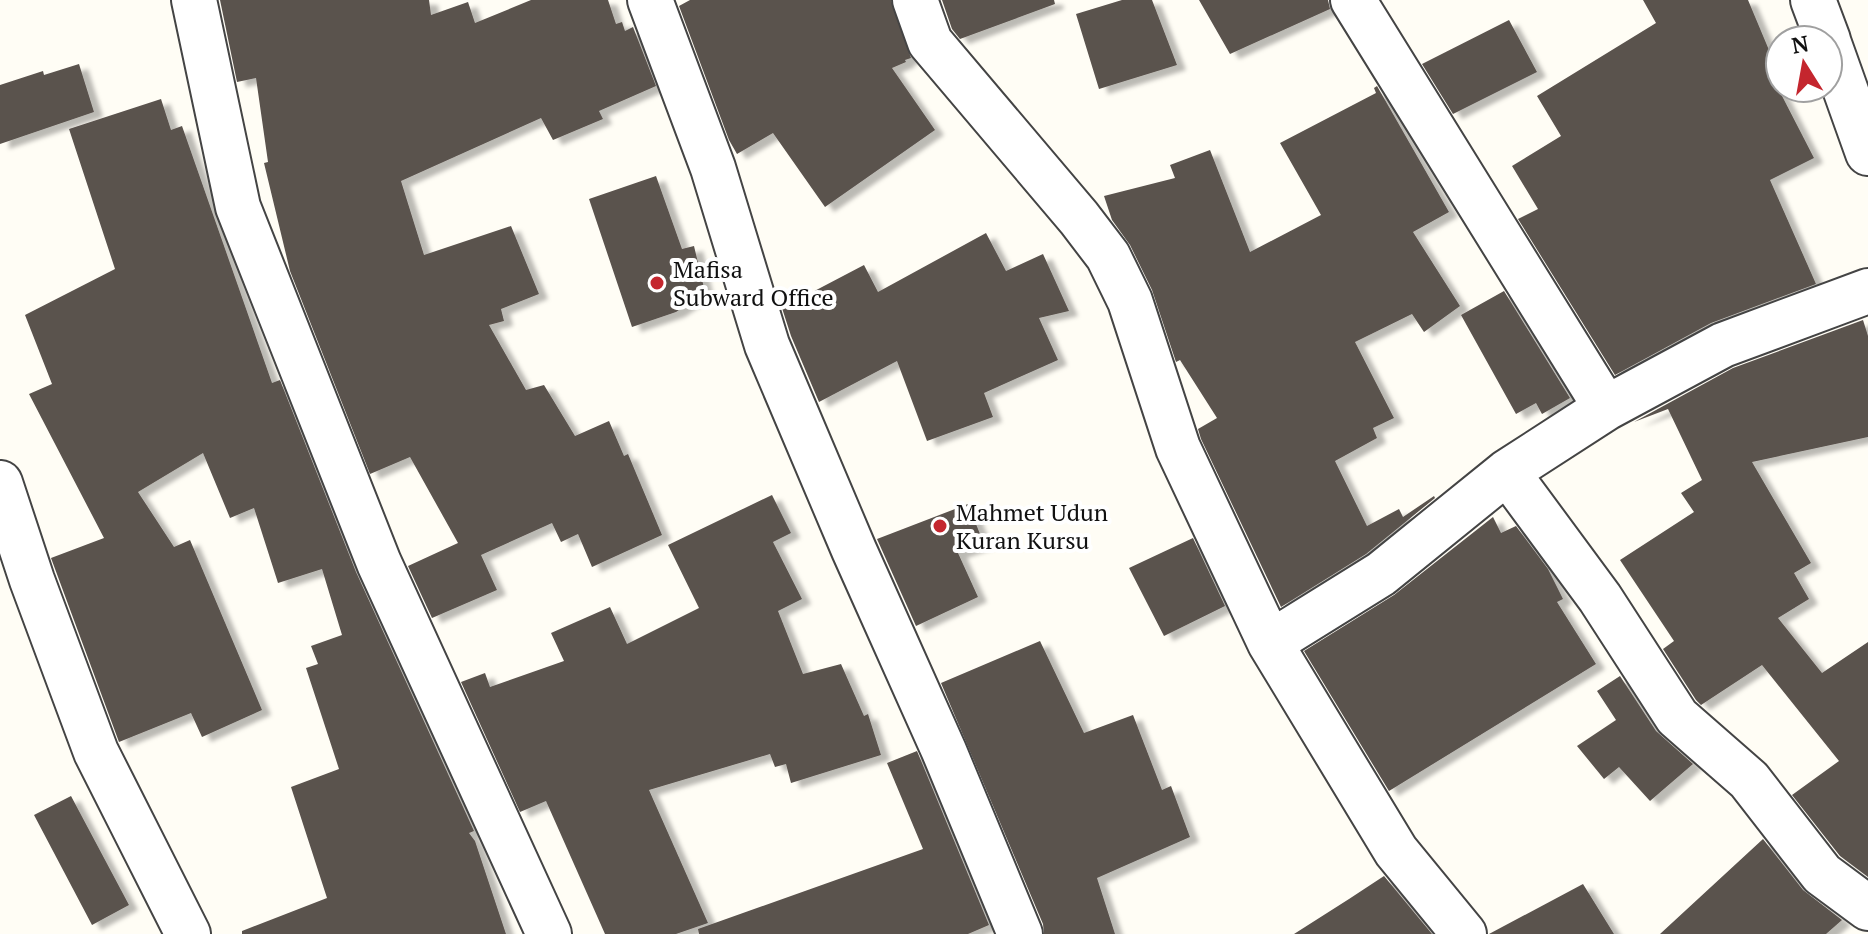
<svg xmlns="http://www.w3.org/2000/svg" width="1868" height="934" viewBox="0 0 1868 934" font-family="'PT Serif',serif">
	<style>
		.building { fill: #5a524d; filter: url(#shadow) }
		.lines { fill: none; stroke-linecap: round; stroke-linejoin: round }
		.minor-casing { stroke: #444; stroke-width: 48 }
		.minor { stroke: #fff; stroke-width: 44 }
		.poi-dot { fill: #c4262e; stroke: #fff; stroke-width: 3 }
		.labels { text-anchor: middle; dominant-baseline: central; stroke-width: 8; stroke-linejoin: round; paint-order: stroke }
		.poi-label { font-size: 24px; fill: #111; stroke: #fff; text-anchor: start }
	</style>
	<defs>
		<filter id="shadow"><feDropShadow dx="9" dy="5" stdDeviation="2" flood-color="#0004"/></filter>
	</defs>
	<rect width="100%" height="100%" fill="#fffdf5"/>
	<path class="building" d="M220,0H429L431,15L468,2L475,23L531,0H608L616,24L622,22L625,31L633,27L656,86L599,111L603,119L553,140L541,118L401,181L424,255L511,226L539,294L501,309L504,321L489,325L526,390L544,385L575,436L609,421L624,456L628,454L662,535L592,567L578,534L561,542L552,523L481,555L497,590L432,618L408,566L458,543L410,457L370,474L290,271L264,163L268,162L256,78L237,82Z
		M690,0H891L911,58L905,60L906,62L892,68L935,130L825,207L773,133L737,154L729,140L679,6Z
		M942,0H1054L1055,4L960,39L952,29Z
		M1122,0H1152L1177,65L1099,89L1076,14Z
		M1199,0H1328L1330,9L1230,54Z
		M1643,0H1748L1774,62L1765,63L1814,158L1770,180L1816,284L1711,323L1615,375L1518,219L1538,209L1512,166L1561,136L1537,96L1656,23Z
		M1509,20L1537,72L1453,114L1422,64Z
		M79,64L94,112L0,144V85L43,71L44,75Z
		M1377,86L1449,212L1413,232L1460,306L1424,332L1412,314L1355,342L1394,418L1373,428L1377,438L1335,461L1367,526L1399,509L1403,517L1434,496L1435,498L1366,554L1281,607L1201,439L1198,429L1217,418L1180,360L1176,362L1152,290L1130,245L1112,220L1104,196L1175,178L1170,165L1210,150L1250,252L1321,215L1280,143L1376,93L1374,88Z
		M161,99L171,130L182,126L272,383L280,380L356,572L474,831L469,833L475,841L506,934H242V931L327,898L291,787L339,769L306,668L318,664L311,646L342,635L322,569L278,583L254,508L230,518L203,453L138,492L174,547L190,540L262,710L202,737L191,713L119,742L51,558L104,538L29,394L52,384L25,315L115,269L69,129Z
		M656,176L682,249L694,246L705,292L676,312L632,327L589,199Z
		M986,233L1006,271L1043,254L1069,311L1039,318L1058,360L984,393L993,417L927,441L897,361L819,402L791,336L782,308L864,265L878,292Z
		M1504,291L1570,398L1542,414L1536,403L1516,414L1461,315Z
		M1863,320L1868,336V437L1752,462L1811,563L1794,573L1809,599L1778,618L1822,673L1868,642V877L1840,856L1792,795L1839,761L1762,665L1701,705L1696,700L1663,649L1674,641L1620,560L1694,512L1681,493L1702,480L1668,409L1634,422L1733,368Z
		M772,495L791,533L773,542L802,599L778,611L803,674L841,664L864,716L868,714L881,755L791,783L786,764L775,767L770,754L649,790L708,923L676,934H605L546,801L520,812L461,682L485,673L490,687L564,661L551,633L610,607L627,644L699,608L668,545Z
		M968,504L984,544L958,553L978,597L916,626L877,539Z
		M1493,517L1501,533L1516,526L1548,569L1563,599L1557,602L1596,664L1389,791L1304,651L1394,595Z
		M1193,538L1225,606L1164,636L1129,568Z
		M1040,641L1084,733L1133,715L1162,790L1171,786L1190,837L1097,878L1115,934H1044L1043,924L941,683Z
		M1620,676L1656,731L1693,764L1650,801L1619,767L1604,779L1577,746L1616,720L1597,691Z
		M917,751L989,925L968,934H699L698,929L923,849L887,763Z
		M71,796L129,905L92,925L34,815Z
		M1763,839L1803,890L1842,920L1826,934H1660Z
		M1384,876L1432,934H1294L1349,899Z
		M1583,884L1614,934H1489Z"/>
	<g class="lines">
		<g class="minor-casing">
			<path id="minor" d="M194,0L238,207L379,563L549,934
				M650,0L713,168L767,345L854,550L944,751L1020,934
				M915,0L930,42L1079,218L1108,256L1130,301L1178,448L1270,643L1396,851L1464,934
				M1353,0L1606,408
				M1813,0L1828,40
				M1828,41L1868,153
				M1507,472L1600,598L1677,717L1749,780L1822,874L1868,908
				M0,483L32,580L96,752L188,934
				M1270,643L1381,574L1507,472L1606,408L1723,345L1868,291"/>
		</g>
		<use href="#minor" class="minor"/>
	</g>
	<g class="poi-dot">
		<circle cx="657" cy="283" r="8"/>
		<circle cx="940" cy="526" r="8"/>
	</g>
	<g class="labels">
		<g class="poi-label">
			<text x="673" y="269">Mafisa<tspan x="673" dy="28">Subward Office</tspan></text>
			<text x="956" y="512">Mahmet Udun<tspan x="956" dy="28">Kuran Kursu</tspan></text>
		</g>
	</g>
	<g transform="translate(1804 64) rotate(349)"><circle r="38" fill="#ffffff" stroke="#a0a0a0" stroke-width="2"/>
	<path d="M0-6L14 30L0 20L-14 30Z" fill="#c4262e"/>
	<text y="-12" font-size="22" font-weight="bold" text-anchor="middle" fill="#111111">N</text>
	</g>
</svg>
